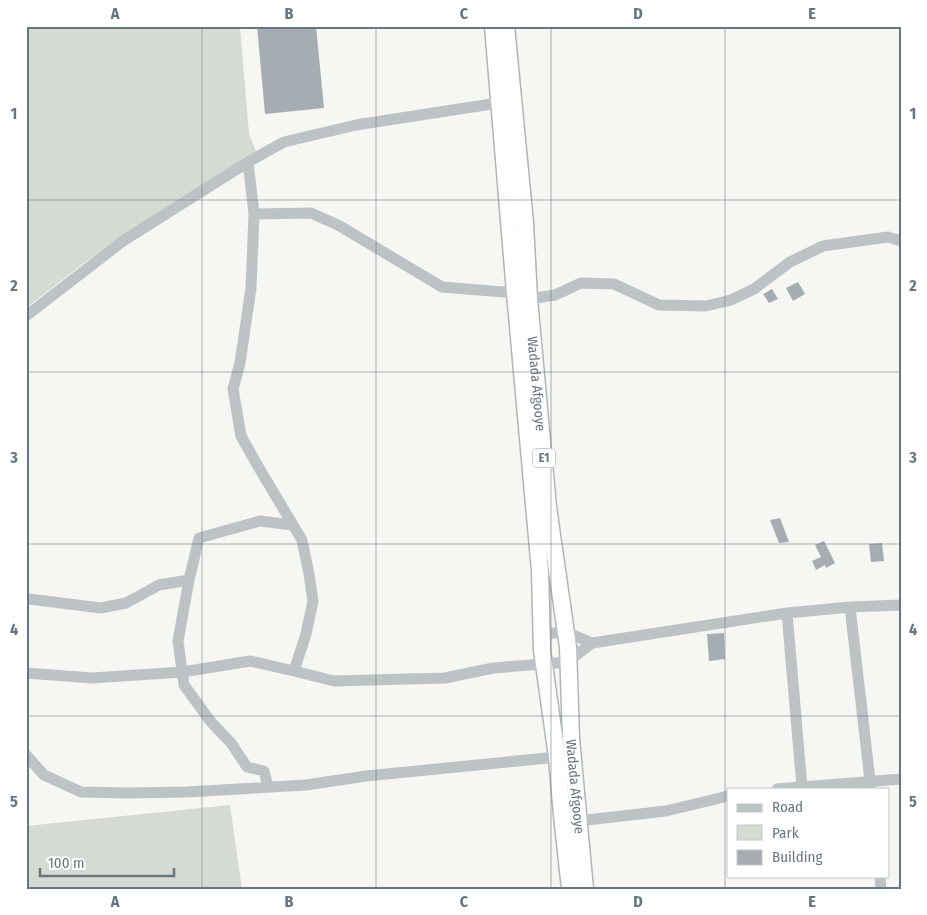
<svg xmlns="http://www.w3.org/2000/svg" width="927" height="915" viewBox="0 0 927 915" font-family="'Fira Sans Condensed',sans-serif">
	<style>
		.green { fill: #d5dbd3 }
		.building { fill: #a5adb2 }
		.lines { fill: none; stroke-linecap: round; stroke-linejoin: round }
		.highway-casing { stroke: #b1b5b8; stroke-width: 19 }
		.minor { stroke: #bdc2c5; stroke-width: 11 }
		.highway { stroke: #fff; stroke-width: 16 }
		.grid { fill: none; stroke: #677682; stroke-width: 1; stroke-opacity: 0.55 }
		.labels { text-anchor: middle; dominant-baseline: central; stroke-width: 5; stroke-linejoin: round; paint-order: stroke }
		.shield { fill: #fff; stroke: #959fa8; stroke-width: 1 }
		.shield-label { font-size: 12px; font-weight: bold; fill: #677682 }
		.street-label { font-size: 14px; fill: #677682; stroke: #fff }
		.neatline { fill: none; stroke: #677682; stroke-width: 2 }
		.grid-label { font-size: 16px; text-anchor: middle; font-weight: bold; fill: #677682 }
	</style>
	<rect width="100%" height="100%" fill="#f6f6f3"/>
	<path class="green" d="M26,26H240L249,134L257,154L88,260L26,308Z
		M230,805L242,889H26V826Z"/>
	<path class="building" d="M257,26H316L324,108L265,114Z
		M798,282L805,294L793,301L786,288Z
		M772,289L778,299L769,303L763,294Z
		M780,518L789,542L779,543L770,520Z
		M824,541L835,563L826,568L825,565L816,570L812,561L821,557L815,545Z
		M882,543L884,561L871,562L869,544Z
		M724,633L725,659L709,661L707,634Z"/>
	<g class="lines">
		<g class="highway-casing">
			<g id="highway">
				<path d="M493,26L515,293L540,571L542,650L557,757L562,815L570,889"/>
				<path id="s1" d="M506,26L525,223L529,299L548,507L568,647L571,739L585,889"/>
			</g>
		</g>
		<path class="minor" d="M248,162L284,142L356,125L498,103
			M254,214L251,288L240,363L233,389L241,436L259,468L302,540L309,574L313,601L306,634L294,671L334,681L445,678L493,668L567,662L592,643L787,613L850,607L901,605
			M529,299L555,295L581,283L614,284L659,305L706,306L731,300L754,289L790,262L823,246L888,237L901,241
			M26,316L123,241L248,162L254,214L311,213L338,225L442,287L515,293
			M26,600L29,599L101,608L126,603L159,585L189,580
			M850,607L871,789
			M787,613L802,787
			M542,634L566,632L592,643
			M26,673L92,678L182,672L250,661L294,671
			M26,755L44,775L81,792L127,793L187,792L306,785L366,776L557,757
			M268,787L264,771L247,767L231,743L211,722L184,685L178,641L189,580L199,538L260,521L293,525
			M777,789L901,779
			M578,821L666,811L728,796
			M880,876L881,889"/>
		<use href="#highway" class="highway"/>
	</g>
	<path class="grid" d="M202,26V889M376,26V889M551,26V889M725,26V889M26,200H901M26,372H901M26,544H901M26,716H901"/>
	<g class="labels">
		<rect class="shield" x="533" y="448.5" width="22" height="19" rx="4"/>
		<g class="shield-label">
			<text x="544" y="458">E1</text>
		</g>
		<g class="street-label">
			<text stroke="none"><textPath href="#s1" startOffset="359">Wadada Afgooye</textPath></text>
			<text stroke="none"><textPath href="#s1" startOffset="764">Wadada Afgooye</textPath></text>
		</g>
	</g>
	<rect width="927" height="915" fill="none" stroke="#ffffff" stroke-width="55"/>
	<rect x="727" y="788" width="162" height="90" fill="#ffffff" stroke="#c2c8cd"/>
	<rect x="737" y="804" width="25" height="8" fill="#bdc2c5" stroke="#c2c8cd"/>
	<text x="772" y="812" font-size="15" fill="#677682">Road</text>
	<rect x="737" y="825" width="25" height="15" fill="#d5dbd3" stroke="#c2c8cd"/>
	<text x="772" y="838" font-size="15" fill="#677682">Park</text>
	<rect x="737" y="850" width="25" height="15" fill="#a5adb2" stroke="#c2c8cd"/>
	<text x="772" y="862" font-size="15" fill="#677682">Building</text>
	<path d="M40 868v8h134v-8" fill="none" stroke="#677682" stroke-width="2.5"/>
	<text x="48" y="868" font-size="15" fill="#677682" stroke="#ffffff" stroke-width="4" paint-order="stroke">100 m</text>
	<rect x="28" y="28" width="872" height="860" class="neatline"/>
	<g class="grid-label">
		<text x="115" y="19">A</text>
		<text x="289" y="19">B</text>
		<text x="464" y="19">C</text>
		<text x="638" y="19">D</text>
		<text x="812" y="19">E</text>
		<text x="14" y="119">1</text>
		<text x="913" y="119">1</text>
		<text x="14" y="291">2</text>
		<text x="913" y="291">2</text>
		<text x="14" y="463">3</text>
		<text x="913" y="463">3</text>
		<text x="14" y="635">4</text>
		<text x="913" y="635">4</text>
		<text x="14" y="807">5</text>
		<text x="913" y="807">5</text>
		<text x="115" y="907">A</text>
		<text x="289" y="907">B</text>
		<text x="464" y="907">C</text>
		<text x="638" y="907">D</text>
		<text x="812" y="907">E</text>
	</g>
</svg>
